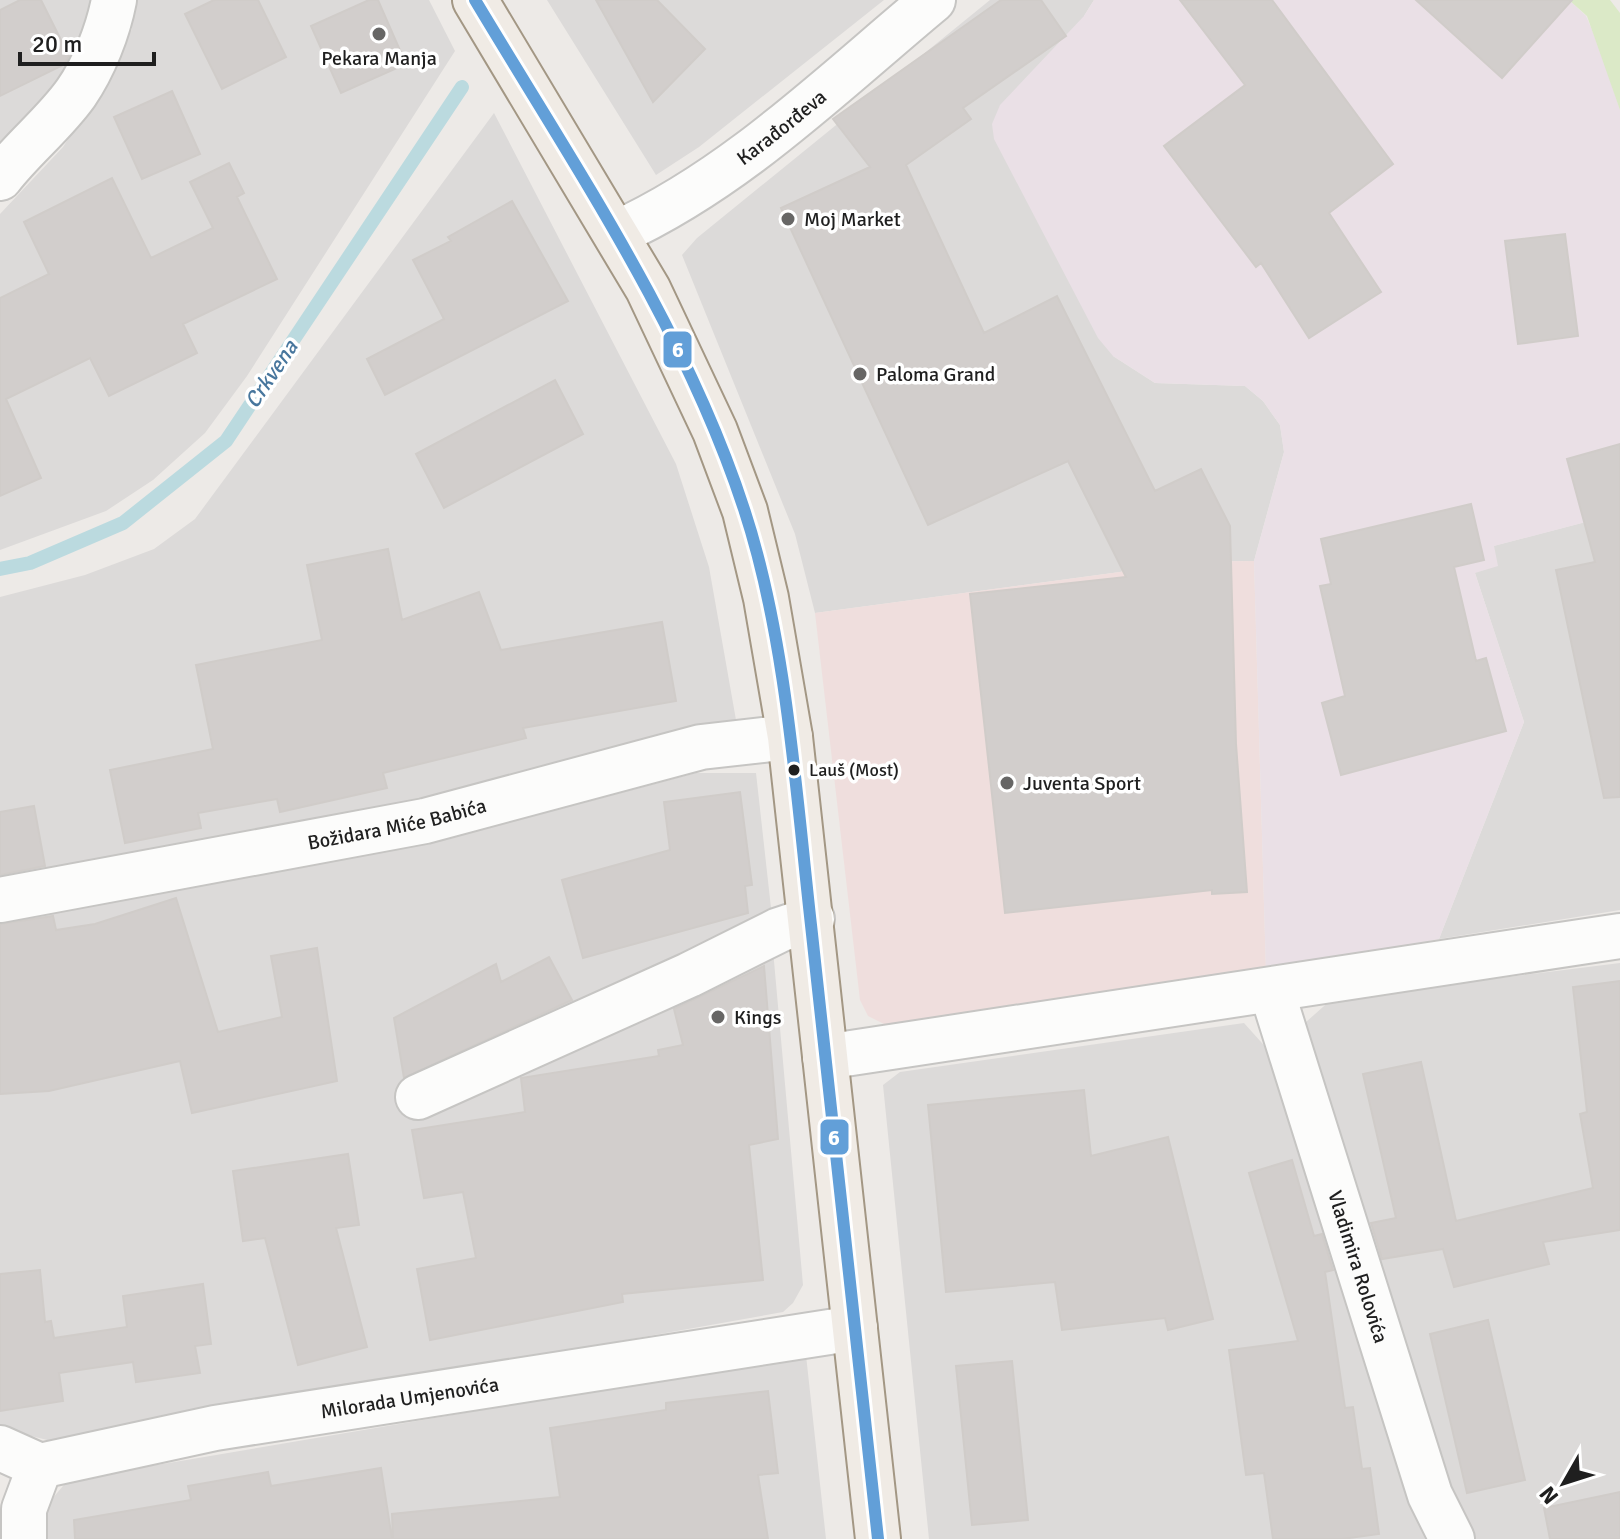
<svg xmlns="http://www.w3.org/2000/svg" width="1620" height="1539" viewBox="0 0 1620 1539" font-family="Signika,sans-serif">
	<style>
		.residential { fill: #dcdad9 }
		.commercial { fill: #efdedd }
		.industrial { fill: #eae0e6 }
		.grass { fill: #dbe9c7 }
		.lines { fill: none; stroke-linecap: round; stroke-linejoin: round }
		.stream { stroke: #bbdadf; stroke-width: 14 }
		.building { fill: #d2cecc; stroke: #d0ccc9; stroke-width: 2 }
		.street-casing { stroke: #c6c5c3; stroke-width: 48 }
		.primary-casing { stroke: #a39784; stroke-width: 48 }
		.street { stroke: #fcfcfb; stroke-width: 44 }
		.primary { stroke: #f0ebe5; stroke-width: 44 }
		.bus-1-casing { stroke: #fff; stroke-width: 18 }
		.bus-1 { stroke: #629fd8; stroke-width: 12 }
		.poi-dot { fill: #676665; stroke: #fff; stroke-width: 3 }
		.bus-dot { fill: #1f1f1f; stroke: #fff; stroke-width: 3 }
		.labels { text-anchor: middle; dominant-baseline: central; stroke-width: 7; stroke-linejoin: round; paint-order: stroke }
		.bus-label { font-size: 18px; fill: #1f1f1f; stroke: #fff; text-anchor: start }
		.poi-label { font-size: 20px; fill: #1f1f1f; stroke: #fff; text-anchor: start }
		.street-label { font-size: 20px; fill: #1f1f1f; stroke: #fff }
		.water-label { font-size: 22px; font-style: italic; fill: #47769d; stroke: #fff }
		.line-badge { stroke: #fff; stroke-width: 3 }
		.badge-label { font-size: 22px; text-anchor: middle; font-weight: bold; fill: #fff }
	</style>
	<rect width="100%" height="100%" fill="#edeae7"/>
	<path class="residential" d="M0,0H99L64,79L0,148Z
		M132,0H429L455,51L247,376L205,433L153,480L106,511L0,550V214L63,147L110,75L132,29Z
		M547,0H884L699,147L656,175Z
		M990,0H1094L1084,16L1113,356L1155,383L1245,386L1263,401L1280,425L1284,452L1254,561L1161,562L1120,572L815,613L795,534L682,255L697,238Z
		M494,113L676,464L709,567L736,720L414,808L0,884V597L85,575L154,549L195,519Z
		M1620,513V910L1439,939L1524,722L1475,573L1493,546Z
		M696,773H756L772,917L397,1088L404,1113L773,950L803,1285L793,1303L783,1312L55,1442L0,1428V918L335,860L481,830Z
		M1620,963V1539H1469L1445,1485L1303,1035L1306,1022L1332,999Z
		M1244,1023L1270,1052L1430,1539H929L883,1085L900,1072Z
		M806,1355L826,1539H44V1517L52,1499L68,1480Z"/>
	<path class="commercial" d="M1254,561L1266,972L888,1026L868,1016L860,1000L815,613L1120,572L1161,562Z"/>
	<path class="industrial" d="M1094,0H1569L1586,16L1598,44L1620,110V513L1494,546L1498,566L1475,573L1524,722L1439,939L1266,972L1254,561L1284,452L1280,425L1263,401L1245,386L1155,383L1113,356L1098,338L994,139L992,124L1000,105L1084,16Z"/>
	<path class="grass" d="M1569,0H1610L1620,13V110L1587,16Z"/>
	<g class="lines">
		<path class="stream" d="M0,569L30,563L123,523L226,441L462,87"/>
	</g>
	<path class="building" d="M20,0H41L69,56L65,64L0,96V10Z
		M214,0H258L286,57L222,89L185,14Z
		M369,0H378L406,64L341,93L311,26Z
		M596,0H657L705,49L653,102Z
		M1001,0H1041L1066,36L963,108L971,119L906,165L984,333L1057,296L1155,491L1201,469L1230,526L1236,744L1247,892L1212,894V890L1005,913L970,594L1126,577L1068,461L928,525L781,208L870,167L833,119Z
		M1180,0H1272L1393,164L1329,213L1381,292L1309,338L1261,263L1256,267L1164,146L1245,85Z
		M1416,0H1572L1502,78Z
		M172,91L200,154L142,179L114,117Z
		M229,163L244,193L237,197L277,279L183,324L197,353L109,396L90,358L6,399L41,478L0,496V298L49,274L24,222L112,178L151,258L213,228L190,182Z
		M512,201L568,301L385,395L367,359L444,319L413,260L451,241L448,237Z
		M1565,234L1578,336L1518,344L1505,241Z
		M555,380L583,434L444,508L416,454Z
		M1620,444V797L1604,798L1556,570L1595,562L1567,459Z
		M1471,504L1484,560L1454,567L1476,661L1486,658L1506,731L1341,775L1322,703L1345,696L1320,586L1331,584L1321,539Z
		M388,549L402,620L479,592L501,650L662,622L676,701L523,728L526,738L383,773L387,788L280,812L277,799L198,813L201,828L125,843L110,770L213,749L196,665L322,640L307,565Z
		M740,792L752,885L745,886L748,913L583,958L562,880L670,850L664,802Z
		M34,806L45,866L0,875V812Z
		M176,898L218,1032L282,1017L271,956L317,948L337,1081L192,1113L180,1061L49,1091L0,1094V924L53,916L56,930L95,924Z
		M549,957L572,1000L404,1078L394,1018L496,964L501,982Z
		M764,966L778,1139L749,1145L763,1280L622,1294L623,1302L430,1340L417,1269L476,1258L463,1192L424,1198L412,1130L525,1112L521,1078L659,1056L658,1050L683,1045L674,1009Z
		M1620,981V1230L1543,1242L1549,1264L1454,1287L1443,1249L1382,1259L1371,1223L1396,1218L1363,1074L1421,1062L1456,1221L1593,1188L1580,1114L1587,1112L1573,987Z
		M1084,1090L1091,1156L1168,1137L1213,1319L1168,1330L1165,1318L1062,1330L1055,1282L946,1292L928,1105Z
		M348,1154L359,1225L336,1228L367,1347L298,1365L265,1238L243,1241L233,1171Z
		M1292,1160L1314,1236L1322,1234L1333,1270L1325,1272L1345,1408L1353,1407L1362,1469L1370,1468L1379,1534L1342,1539H1273L1264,1473L1246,1475L1229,1350L1298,1341L1249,1173Z
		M40,1270L45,1322L51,1321L54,1338L127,1327L123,1296L203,1284L211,1344L195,1346L200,1373L136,1382L133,1362L59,1373L63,1401L0,1411V1274Z
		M1488,1320L1525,1480L1467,1493L1430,1334Z
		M1012,1361L1028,1520L972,1525L956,1366Z
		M768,1391L778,1473L758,1475L768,1539H393L392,1514L560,1497L550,1428L666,1410V1403Z
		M381,1468L392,1539H75L74,1520L191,1500L188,1486L268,1472L271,1486Z
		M1620,1492V1539H1550L1544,1508Z"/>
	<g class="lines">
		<g class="street-casing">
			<g id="street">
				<path d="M0,178C23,148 54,124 76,93C94,67 108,31 114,0"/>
				<path id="s1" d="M617,233C736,179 833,83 933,0"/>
				<path id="s2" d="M0,900L425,821L701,747L790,737"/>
				<path id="s3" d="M1272,992L1430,1495L1452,1539"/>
				<path d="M825,1057L1620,936"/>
				<path d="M418,1097L689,975L779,930L812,919"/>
				<path d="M0,1448L40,1466"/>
				<path id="s4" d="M24,1539V1509L40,1466L215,1428L855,1328"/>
			</g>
		</g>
		<g class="primary-casing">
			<path id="primary" d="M475,0L648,289L715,431L745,511L766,598L790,737L878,1539"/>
		</g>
		<use href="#street" class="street"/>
		<use href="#primary" class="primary"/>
		<g class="bus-1-casing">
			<path id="bus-1" d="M475,0C573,164 684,326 744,509C786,636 796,792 811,925C833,1130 856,1334 878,1539"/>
		</g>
		<use href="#bus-1" class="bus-1"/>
	</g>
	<g class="poi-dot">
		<circle cx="379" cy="34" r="8"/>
		<circle cx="788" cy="219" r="8"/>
		<circle cx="860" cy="374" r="8"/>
		<circle cx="1007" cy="783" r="8"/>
		<circle cx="718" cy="1017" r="8"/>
	</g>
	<circle class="bus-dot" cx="794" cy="770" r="7"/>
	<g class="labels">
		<g class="bus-label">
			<text x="809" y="770">Lauš (Most)</text>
		</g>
		<g class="poi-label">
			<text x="379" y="58" text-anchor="middle">Pekara Manja</text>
			<text x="804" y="219">Moj Market</text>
			<text x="876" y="374">Paloma Grand</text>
			<text x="1023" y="783">Juventa Sport</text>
			<text x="734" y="1017">Kings</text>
		</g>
		<g class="street-label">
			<text stroke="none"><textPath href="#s1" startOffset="196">Karađorđeva</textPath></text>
			<text stroke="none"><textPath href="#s2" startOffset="404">Božidara Miće Babića</textPath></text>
			<text stroke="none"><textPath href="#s3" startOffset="288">Vladimira Rolovića</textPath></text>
			<text stroke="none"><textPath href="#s4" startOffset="452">Milorada Umjenovića</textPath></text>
		</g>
		<g class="water-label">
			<text transform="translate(271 374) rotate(-56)">Crkvena</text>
		</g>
	</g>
	<g class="line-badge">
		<rect x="662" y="330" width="31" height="39" rx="8" fill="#629fd8"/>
		<rect x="819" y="1118" width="31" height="38" rx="8" fill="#629fd8"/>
	</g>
	<g class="badge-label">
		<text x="678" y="357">6</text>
		<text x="834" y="1145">6</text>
	</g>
	<g transform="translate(1564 1483) rotate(231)" stroke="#ffffff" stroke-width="6" paint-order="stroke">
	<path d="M0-6L14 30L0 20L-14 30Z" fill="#1f1f1f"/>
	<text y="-12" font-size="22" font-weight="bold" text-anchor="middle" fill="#1f1f1f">N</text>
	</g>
	<path d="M20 52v12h134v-12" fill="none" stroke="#1f1f1f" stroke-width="4"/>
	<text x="32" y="52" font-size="24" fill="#1f1f1f" stroke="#ffffff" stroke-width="6" paint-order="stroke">20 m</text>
</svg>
